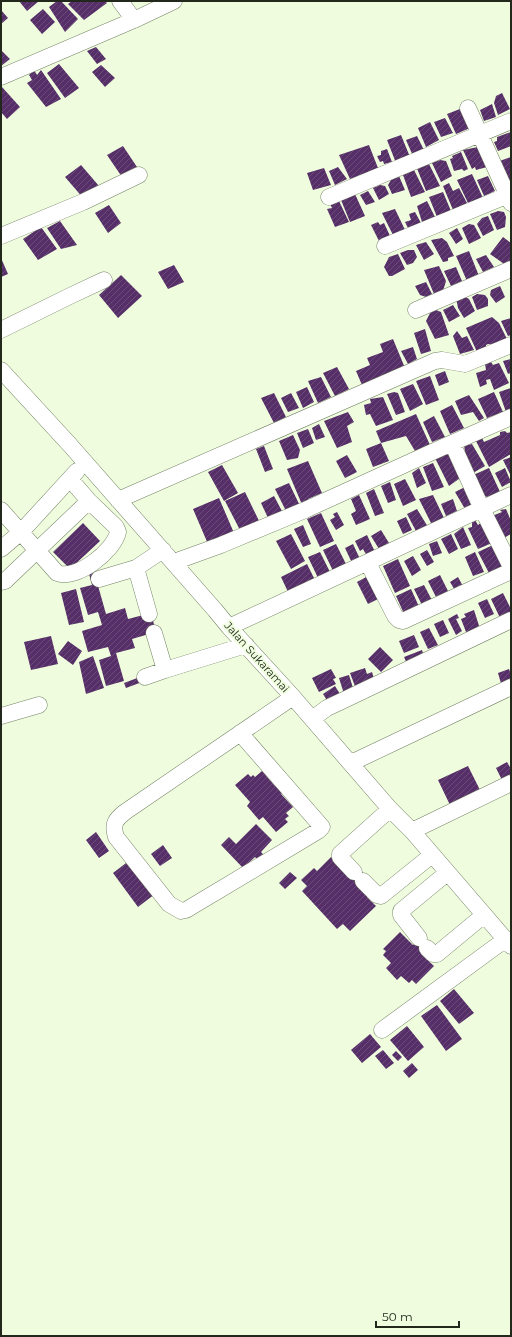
<svg xmlns="http://www.w3.org/2000/svg" width="512" height="1337" viewBox="0 0 512 1337" font-family="Montserrat,sans-serif">
	<style>
		.building { fill: url(#building-hatch) }
		.lines { fill: none; stroke-linecap: round; stroke-linejoin: round }
		.minor-casing { stroke: #748165; stroke-width: 17 }
		.minor { stroke: #fff; stroke-width: 16 }
		.labels { text-anchor: middle; dominant-baseline: central; stroke-width: 4; stroke-linejoin: round; paint-order: stroke }
		.street-label { font-size: 11px; fill: #23281c; stroke: #effdde }
	</style>
	<defs>
		<pattern id="building-hatch" width="6" height="6" patternUnits="userSpaceOnUse"><rect width="6" height="6" fill="#562e68"/><path d="M-1 1l2-2M0 6l6-6M5 7l2-2" fill="none" stroke="#6b4b79"/></pattern>
	</defs>
	<rect width="100%" height="100%" fill="#effdde"/>
	<path class="building" d="M19,1H39L27,11Z
		M57,1H61L78,19L65,32L49,7Z
		M72,1H105L107,3L84,20L68,4Z
		M43,9L55,22L42,34L30,20Z
		M1,10L8,18L1,24Z
		M96,47L106,59L97,64L87,51Z
		M1,50L10,59L1,66Z
		M59,64L79,88L65,98L47,73Z
		M101,65L115,78L105,87L92,72Z
		M34,70L37,75L41,70L61,99L46,107L27,83L32,80L29,75Z
		M2,87L20,107L7,119L1,112V88Z
		M502,93L510,109L498,115L494,103L496,96Z
		M492,104L496,117L484,121L480,110Z
		M460,109L470,128L456,134L447,114Z
		M445,118L453,133L441,137L434,122Z
		M430,122L439,140L426,147L418,128Z
		M511,132V146L498,151L494,142L497,141V137Z
		M401,135L410,157L396,163L387,140Z
		M417,136L424,150L413,156L406,140Z
		M369,145L378,168L350,179L339,155Z
		M123,146L137,167L122,177L107,155Z
		M478,147L487,167L476,170L475,167L472,169L463,150Z
		M387,149L392,162L384,164L383,161L380,162L377,156L381,155V151Z
		M461,152L468,169L464,171L462,169L454,171L450,159L453,158L452,156Z
		M511,157V187L497,162Z
		M440,160L446,161L452,176L441,182L432,163Z
		M421,163L422,167L429,164L440,186L426,191L416,166Z
		M81,165L99,186L84,199L65,177Z
		M338,167L347,179L335,185L329,171Z
		M324,168L331,185L313,190L307,173Z
		M414,170L425,192L411,197L403,175Z
		M472,174L483,198L468,203L457,180Z
		M399,176L405,190L392,194L388,185L391,180Z
		M488,176L495,191L484,196L477,180Z
		M449,183L453,191L459,188L467,203L453,210L443,186Z
		M380,185L385,186L389,194L379,200L373,188Z
		M368,191L375,202L366,205L360,195Z
		M443,192L451,211L437,217L429,197Z
		M355,194L365,216L350,222L341,200Z
		M339,201L349,222L335,227L327,209L332,208L330,204Z
		M427,201L435,217L422,222L417,206Z
		M109,205L121,223L108,233L95,213Z
		M395,209L406,232L394,237L382,213Z
		M498,211L504,212L506,217L505,227L497,230L490,214Z
		M415,212L421,223L409,230L405,222L411,220L409,214Z
		M488,216L494,230L483,236L477,224L482,218Z
		M60,221L77,245L61,249L47,228Z
		M378,222L380,225L384,223L391,238L380,243L371,225Z
		M469,224L474,225L481,238L469,244L462,228Z
		M41,227L57,249L38,260L23,239Z
		M457,228L463,239L456,244L449,233Z
		M503,237L511,243V261L507,266L490,254Z
		M442,238L447,242L454,256L448,258V261L443,262L431,240Z
		M426,242L434,254L424,260L416,245Z
		M408,250H414L417,257L413,263L407,265L400,253Z
		M469,251L479,276L467,281L456,256Z
		M398,254L405,269L392,276H389L384,267L389,257Z
		M486,255L494,267L483,272L476,259Z
		M1,258L8,274L1,277Z
		M174,265L184,282L168,289L158,272Z
		M439,266L446,281L443,291L434,294L424,270Z
		M456,267L462,281L451,286L444,271Z
		M121,275L142,296L118,318L99,295Z
		M426,282L432,294L426,297L420,295L415,286Z
		M500,286L505,297L496,303L490,295L491,290Z
		M477,294L485,295L488,299V306L477,310L472,297Z
		M462,295L469,299L475,311L464,318L458,308L456,298Z
		M453,305L460,316L449,322L443,310Z
		M436,310L441,312L449,335L435,339L426,321L431,311Z
		M492,317L499,323L507,339L493,345L488,344L486,345V349L478,354L466,328Z
		M511,318V335L508,336L501,321Z
		M425,329L431,351L421,354L414,333Z
		M457,331L462,338L467,336L474,350L460,354L453,336Z
		M393,339L405,368L362,385L356,371L370,365L367,358L383,352L380,344Z
		M413,347L417,359L408,364L401,351Z
		M511,359V373L508,374L503,361Z
		M491,362L493,365L499,363L509,383L494,390L490,379L486,380L487,384L480,387L476,373L486,370L485,364Z
		M337,367L349,389L335,396L323,373Z
		M445,371L449,382L439,386L435,375Z
		M430,376L439,400L426,405L416,381Z
		M321,377L331,397L318,403L308,381Z
		M413,384L423,404L410,411L400,389Z
		M307,387L314,402L303,408L296,392Z
		M511,388V409L506,412L499,392Z
		M394,392L398,393L405,412L396,415L387,394Z
		M494,392L503,412L487,418L478,399Z
		M274,393L286,417L274,423L261,398Z
		M291,393L299,408L288,412L281,398Z
		M469,395L484,418L479,421L473,412L461,415L455,401Z
		M383,397L393,420L376,426L370,414L366,415L364,405L371,403L370,399Z
		M452,405L464,428L450,434L440,411Z
		M348,412L354,422L347,426L352,442L337,448L324,421Z
		M416,414L430,445L415,451L406,436L381,443L376,431Z
		M434,416L445,437L432,442L423,422Z
		M319,424L325,437L316,440L312,428Z
		M308,429L314,443L303,448L297,433Z
		M505,431L507,433L511,432V454L489,467L474,437L480,434L484,442L500,435V432Z
		M293,435L300,450L298,458L287,460L279,441Z
		M381,443L389,461L373,467L366,449Z
		M472,444L485,466L473,473L462,453L465,451L464,446Z
		M264,446L273,469L265,472L256,449Z
		M451,452L463,476L449,486L435,458Z
		M347,455L357,472L345,478L336,461Z
		M511,457V476L503,460Z
		M308,461L322,493L308,499L311,504L303,507L287,469Z
		M433,463L444,487L432,491L423,467Z
		M222,465L238,493L224,501L208,472Z
		M419,468L426,483L417,488L412,473Z
		M489,468L501,494L489,500L486,496L482,499L471,476Z
		M505,468L511,482L502,487L495,473Z
		M405,479L416,500L403,506L394,484Z
		M390,482L396,500L388,503L381,486Z
		M289,483L301,508L288,515L275,489Z
		M465,487L474,504L465,509L455,492Z
		M374,489L384,513L375,516L366,493Z
		M245,492L261,525L242,534L225,501Z
		M359,495L370,519L356,525L351,514L356,511L351,499Z
		M433,495L444,518L432,525L419,499Z
		M274,496L283,513L269,520L261,503Z
		M219,498L234,533L208,544L193,509Z
		M453,499L457,511L446,516L441,504Z
		M417,509L428,527L417,533L407,514Z
		M506,509L511,521V534L502,539L492,516L502,512L500,510Z
		M337,512L344,525L336,530L330,520L335,517L333,514Z
		M321,513L334,541L320,547L307,519Z
		M406,517L412,530L403,534L397,521Z
		M475,520L478,525L482,522L492,543L478,549L468,528L472,527V522Z
		M83,523L100,541L70,569L53,552Z
		M303,525L311,544L303,547L294,529Z
		M463,527L471,545L461,549L454,534Z
		M381,530L389,543L379,549L371,536Z
		M291,534L305,561L291,569L276,541Z
		M451,534L458,549L449,554L441,539Z
		M367,535L376,554L368,558L363,549L360,551L355,541Z
		M437,541L442,553L433,556L429,544Z
		M336,544L347,566L334,573L323,550Z
		M353,544L360,559L352,563L345,548Z
		M493,545L504,568L490,575L478,552Z
		M427,550L434,562L427,566L420,554Z
		M320,552L331,574L319,580L308,557Z
		M475,552L484,572L473,576L465,557Z
		M413,556L421,570L412,576L404,561Z
		M398,559L410,586L395,593L383,566Z
		M307,564L316,582L289,594L281,577Z
		M93,568L106,614L125,608L128,619L151,613L156,632L132,639L135,648L116,653L124,681L106,686L99,660L111,656L108,647L88,652L82,631L102,625L98,612L88,615L80,588L92,585L88,570Z
		M440,575L450,595L438,601L428,581Z
		M368,576L380,598L368,604L357,582Z
		M458,577L464,588L456,592L450,582Z
		M424,585L434,604L424,609L414,589Z
		M76,589L84,622L69,625L61,593Z
		M411,589L421,611L406,618L396,596Z
		M503,593L511,609V617L502,622L491,599Z
		M487,599L494,614L485,618L478,603Z
		M474,610L481,632L468,637L461,619L466,617L464,614Z
		M457,614L459,618L456,619L462,631L456,635L448,619Z
		M443,620L449,633L440,637L434,624Z
		M429,628L438,645L428,649L420,632Z
		M414,635L419,647L404,653L399,641Z
		M51,636L58,664L31,670L24,642Z
		M68,641L82,651L73,665L58,654Z
		M380,647L393,660L381,672L368,659Z
		M422,650L425,659L408,666L404,657Z
		M93,656L104,688L86,694L79,662Z
		M365,668L367,674L372,672L375,682L356,689L350,673Z
		M331,669L336,678L333,679L336,684L319,692L312,678Z
		M509,669L511,675V684L502,687L498,673Z
		M349,675L354,691L344,694L339,678Z
		M140,677L142,682L126,688L124,683Z
		M335,686L340,694L328,702L323,694Z
		M507,762L511,769V775L502,780L496,768Z
		M468,766L480,790L450,805L438,780Z
		M262,771L275,786L287,789L281,794L293,807L286,813L289,816L285,819L288,822L276,832L263,817L259,820L247,806L250,802L235,785L248,774L251,777L253,775L255,777Z
		M256,824L272,840L261,852L264,855L259,861L255,857L243,868L221,845L229,837L236,844Z
		M96,832L109,851L99,858L86,840Z
		M163,845L172,858L160,866L151,854Z
		M331,857L340,867L366,879L369,895L367,897L376,906L350,931L343,924L337,929L302,891L307,886L301,880L314,868L317,871Z
		M130,860L155,894L138,907L113,873Z
		M290,872L297,878L285,889L279,883Z
		M400,932L413,945L421,937L430,946L421,954L434,966L416,984L412,980L409,983L401,976L397,980L386,968L391,963L383,955L386,951L383,949Z
		M454,989L474,1013L459,1024L440,1001Z
		M437,1005L462,1039L446,1051L421,1016Z
		M407,1026L424,1047L408,1061L390,1040Z
		M370,1034L381,1047L362,1063L351,1050Z
		M383,1050L394,1063L386,1069L375,1056Z
		M396,1051L402,1057L398,1061L392,1055Z
		M412,1063L418,1070L409,1078L403,1071Z"/>
	<g class="lines">
		<g class="minor-casing">
			<path id="minor" d="M120,1L134,20
				M1,77L134,20L174,1
				M468,108L511,203
				M329,197L511,121
				M1,236L83,202L139,175
				M385,246L511,194
				M416,310L511,269
				M1,330L72,295L104,280
				M1,370L70,445L215,610L229,627L293,697L390,809L412,831L511,946
				M452,443L511,417
				M118,500L435,361L442,360L465,364L511,345
				M1,510L57,573C76,581 114,551 118,532L116,527L89,501L70,479
				M1,549L21,532L77,471
				M174,562L221,545L305,510L452,443L482,509L511,567
				M368,563L395,616L399,620L403,621L511,571
				M136,568L149,614
				M99,579L136,568L163,550
				M1,582L5,581L89,501
				M229,627L511,495
				M154,633L165,670L246,645
				M145,677L165,670
				M1,716L39,705
				M312,719L327,708L344,700L511,620
				M240,733L322,827L318,831L186,910L181,911L169,904L116,837C112,824 115,820 125,812L293,697
				M351,763L511,687
				M412,831L511,783
				M354,872L340,857V854L390,809
				M363,881L377,895L381,896L432,855
				M419,938L401,915V911L447,873
				M427,948L433,954H437L484,915
				M382,1030L506,939"/>
		</g>
		<use href="#minor" class="minor"/>
	</g>
	<g class="labels">
		<g class="street-label">
			<text transform="translate(257 657) rotate(48)">Jalan Sukaramai</text>
		</g>
	</g>
	<rect width="512" height="1337" fill="none" stroke="#23281c" stroke-width="4"/>
	<path d="M376 1321v6h83v-6" fill="none" stroke="#23281c" stroke-width="2"/>
	<text x="382" y="1321" font-size="12" fill="#23281c" stroke="#effdde" stroke-width="3" paint-order="stroke">50 m</text>
</svg>
